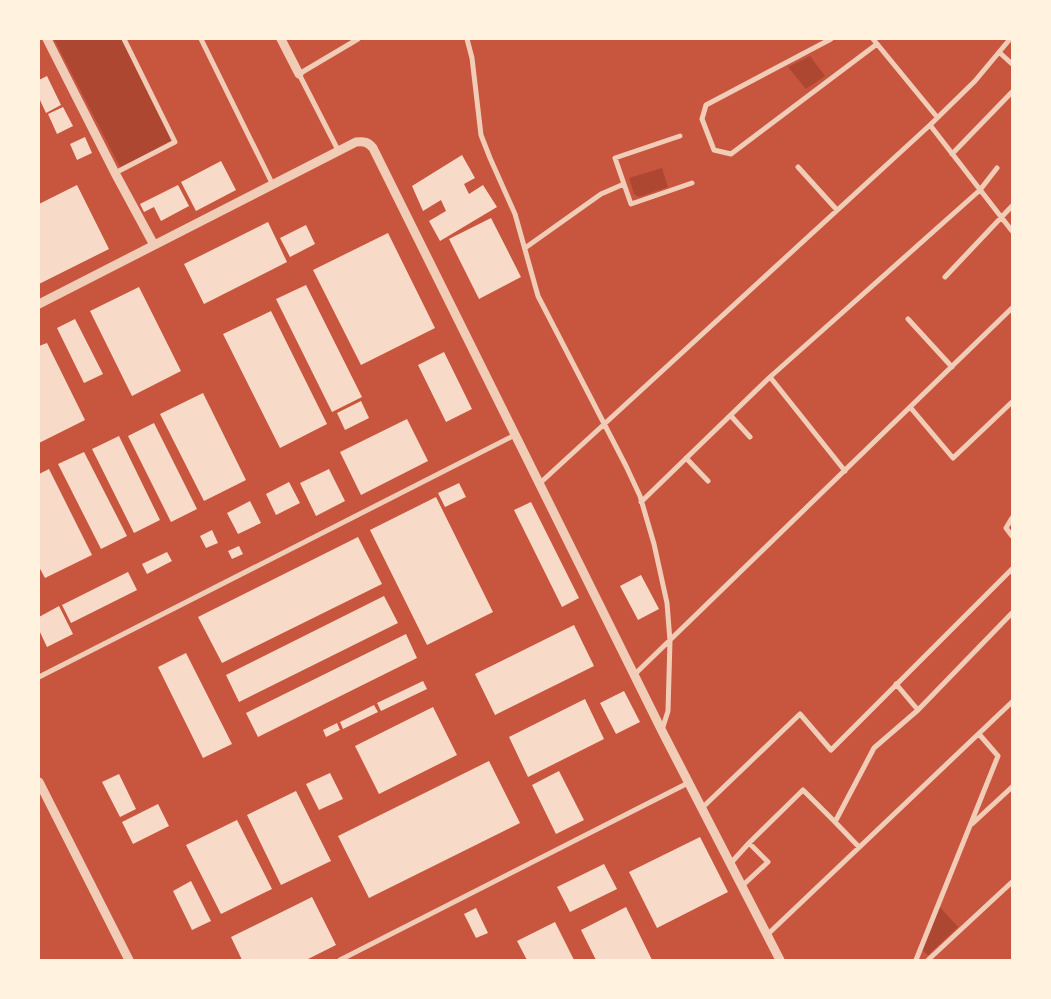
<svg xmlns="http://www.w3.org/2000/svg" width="1051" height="999" viewBox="0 0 1051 999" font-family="'Nunito Sans',sans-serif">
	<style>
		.green { fill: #ae4732 }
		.building { fill: #f7dbc8 }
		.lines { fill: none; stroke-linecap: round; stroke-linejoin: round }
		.minor { stroke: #f1ccb7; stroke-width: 5 }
		.tertiary { stroke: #f1ccb7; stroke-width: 9 }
	</style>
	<rect width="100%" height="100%" fill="#c8553d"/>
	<path class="green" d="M54,39H121L173,141L120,167Z
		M810,56L825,76L806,89L788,67Z
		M662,168L668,187L639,197L634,194L629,178Z
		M939,906L958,927L928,955L922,950Z"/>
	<path class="building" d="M47,76L61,105L46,113L39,98V80Z
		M63,107L73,126L57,134L48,114Z
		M85,137L92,153L77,160L70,144Z
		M462,155L475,178L464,184L469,194L483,185L497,207L440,241L429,221L446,211L441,200L423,211L412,186Z
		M221,161L236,190L196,211L181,182Z
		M77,185L109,249L39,284V204Z
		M178,185L189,206L161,221L154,207L144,212L140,204Z
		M491,218L521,277L479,299L449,239Z
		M268,222L287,262L204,304L184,264Z
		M306,225L315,244L290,257L280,238Z
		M388,233L435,328L361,365L313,270Z
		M306,285L362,397L332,412L276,299Z
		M139,287L181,371L132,396L90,311Z
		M271,311L327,424L280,448L223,334Z
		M75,319L103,374L84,383L57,328Z
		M47,343L85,420L39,443V346Z
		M444,352L472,409L446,422L418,365Z
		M203,393L246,480L204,501L160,414Z
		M361,401L369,418L345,430L337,413Z
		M407,419L428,461L361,495L340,452Z
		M154,423L197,509L171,522L128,436Z
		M119,436L160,520L134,533L92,449Z
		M84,452L127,536L101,549L58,464Z
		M49,469L92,555L45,578L39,567V474Z
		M329,469L345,501L316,516L300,483Z
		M289,482L300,503L276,515L266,494Z
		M459,483L466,497L445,507L438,493Z
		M436,497L493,612L427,645L370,530Z
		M250,501L261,523L238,534L227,513Z
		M531,502L579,598L562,607L514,510Z
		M212,530L218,543L206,548L200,536Z
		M358,537L382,584L222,663L198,617Z
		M239,546L243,554L232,559L228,551Z
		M167,552L172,561L147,574L142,564Z
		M128,572L137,590L71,623L62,605Z
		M641,575L659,609L638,620L620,586Z
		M384,596L398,623L239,702L226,675Z
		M59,606L73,634L47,647L39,630V617Z
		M574,625L594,666L495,715L475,674Z
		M406,634L417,658L258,737L246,713Z
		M186,653L232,744L203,758L158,667Z
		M423,681L427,689L381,711L377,703Z
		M624,691L640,722L616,734L600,703Z
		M585,699L604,739L528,777L509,737Z
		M374,705L378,712L343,729L340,722Z
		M433,707L457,755L379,794L355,746Z
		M337,723L340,730L326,737L323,730Z
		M489,761L520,823L369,898L338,836Z
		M559,771L584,820L556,834L532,785Z
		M330,773L343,799L319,810L306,784Z
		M119,774L136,809L120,817L102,782Z
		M296,791L331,861L281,885L247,815Z
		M158,804L169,826L133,844L122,822Z
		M237,820L272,889L221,914L186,845Z
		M700,837L728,892L657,928L629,872Z
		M604,864L617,889L570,912L557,887Z
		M191,881L211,921L192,930L173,891Z
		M312,897L336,945L306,960H242L231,937Z
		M626,907L652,960H596L581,930Z
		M476,908L488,933L476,938L464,914Z
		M555,922L574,960H527L517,941Z"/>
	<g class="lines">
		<path class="minor" d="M201,39L273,185
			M467,39L472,58L481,135L490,158L515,214L538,296L626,466L640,496L654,544L667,603L670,641L668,711L662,730
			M831,39L706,105L702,119L714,150L731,154L877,44
			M873,39L937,117
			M999,52L1012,64
			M930,125L1012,231
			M339,152L299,74L358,39
			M952,154L1012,92
			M798,167L837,210
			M115,173L175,142L124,39
			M624,184L615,158L680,136
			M525,248L601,194L624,184L631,204L692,183
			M945,277L1012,206
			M908,319L952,367
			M770,377L845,471
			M910,407L953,458L1012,402
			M731,416L750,437
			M686,458L708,481
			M539,484L930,125L975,81L1010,39
			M641,502L770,377L980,190L997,168
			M1012,518L1006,528L1012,536
			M634,675L1012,308
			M39,677L515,435
			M918,710L1012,613
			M702,808L800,714L831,750L1012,569
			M835,822L859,847
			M972,824L1012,787
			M730,864L749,843L803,790L835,822L874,748L918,710L896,684
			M742,886L768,862L749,843
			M767,935L1012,702
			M340,960L688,783
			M916,960L998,756L979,734
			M928,960L1012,882"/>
		<path class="tertiary" d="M47,39L115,173L154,245
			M281,39L299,74
			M39,304L356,142C364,141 368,142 373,148L662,731L780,960
			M39,782L129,960"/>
	</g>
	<rect width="1051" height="999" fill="none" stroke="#fff3e0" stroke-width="80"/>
</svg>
